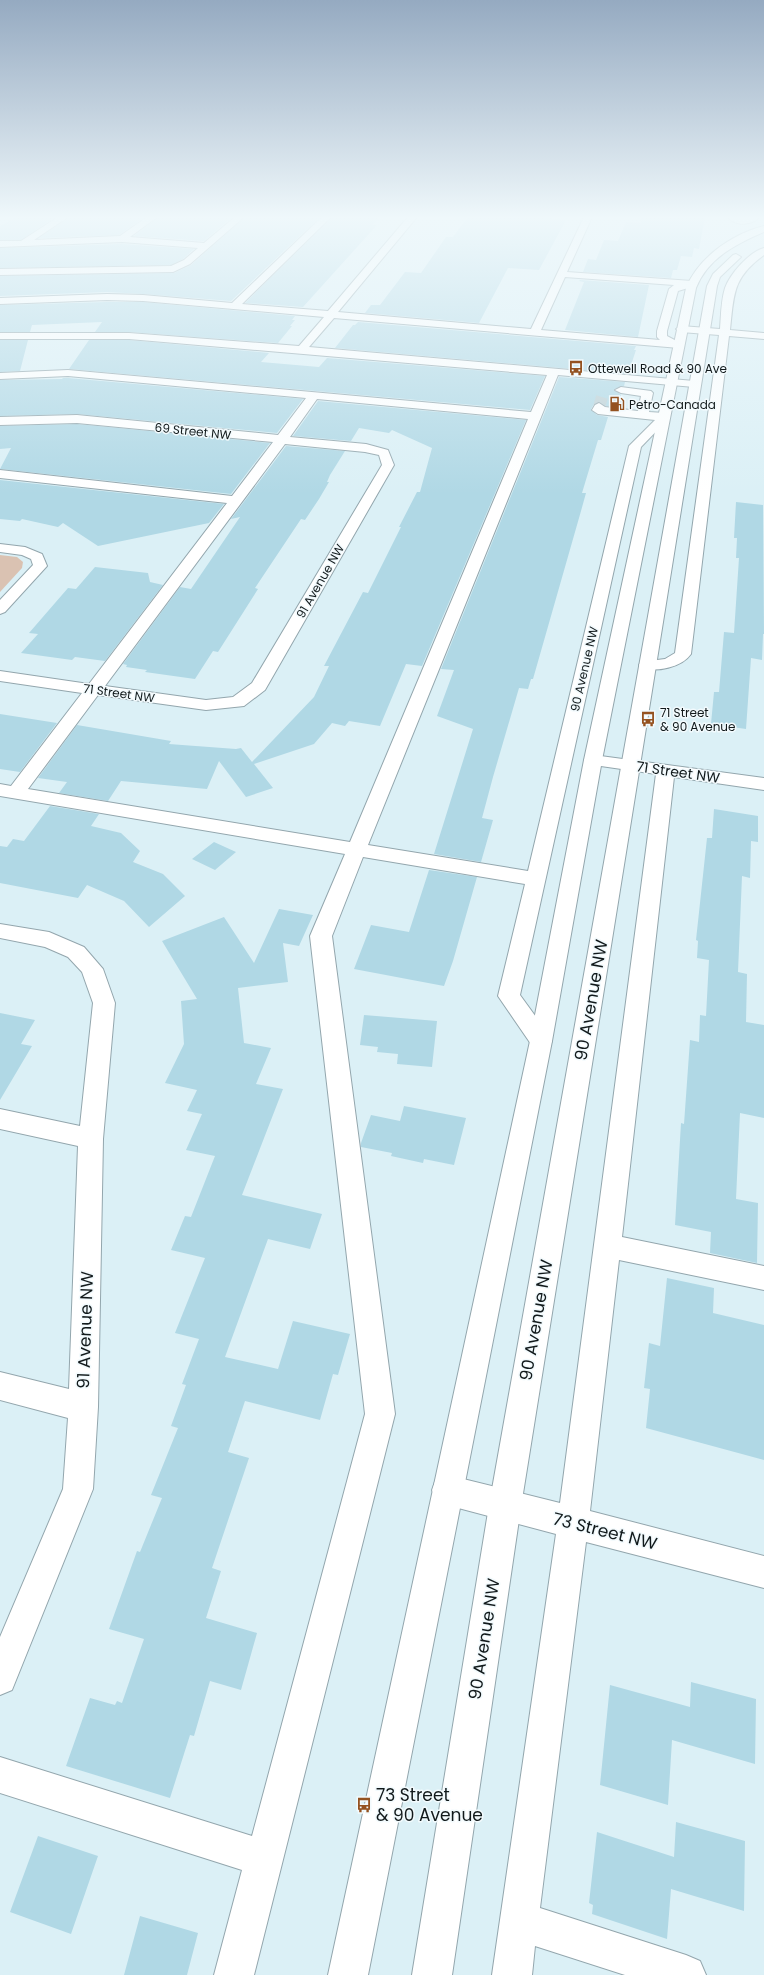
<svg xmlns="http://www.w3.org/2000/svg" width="764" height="1975" viewBox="0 0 764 1975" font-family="Poppins,sans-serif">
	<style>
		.green { fill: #dac2b2 }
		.building { fill: #b0d8e5 }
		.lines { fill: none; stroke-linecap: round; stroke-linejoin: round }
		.minor-tunnel { stroke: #bdd0d5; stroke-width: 12; stroke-dasharray: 12 6; stroke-linecap: butt }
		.minor-casing { stroke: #93a6ad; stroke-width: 2 }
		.major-casing { stroke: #93a6ad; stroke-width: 2 }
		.minor { fill: #fff; fill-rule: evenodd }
		.major { fill: #fff; fill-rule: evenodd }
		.labels { text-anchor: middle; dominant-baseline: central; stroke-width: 3; stroke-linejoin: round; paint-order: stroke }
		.far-poi-label { font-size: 12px; fill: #11191b; stroke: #f2fafd; text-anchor: start }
		.far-street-label { font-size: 12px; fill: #11191b; stroke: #f2fafd }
		.street-label { font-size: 14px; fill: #11191b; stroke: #f2fafd }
		.near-street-label { font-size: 17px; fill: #11191b; stroke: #f2fafd }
		.near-poi-label { font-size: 17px; fill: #11191b; stroke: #f2fafd; text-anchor: start }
	</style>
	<rect width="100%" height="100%" fill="#dbf0f6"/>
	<path class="green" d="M0,555L17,557L23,562L22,568L0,592Z"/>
	<path class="building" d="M16,217H55L21,240H0V226Z
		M69,217H144L119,235L39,238Z
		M158,217H232L204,241L134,236Z
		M245,217H320L231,301L143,294L107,292L0,296V276L174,273L191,265Z
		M332,217H380L372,225H377L303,307L245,303Z
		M468,217H534L566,220L539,270L508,268L479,323L365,313L371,305H380L405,272L421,273L446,237H453Z
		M641,217H705L699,249L694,248L692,257L681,256L677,270H673L671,278L583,272L588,259L596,260L604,240L618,241L626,222L641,223Z
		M122,244L194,249L183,259L171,265L0,268V248Z
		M580,280L649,285L638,337L565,330L584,282L579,281Z
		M107,302H143L295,316L292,320H295L290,326H292L278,343L129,332H95L102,322L32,325L30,332H0V305Z
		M358,322L636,346L634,350H636L628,374L335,348L353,325H355Z
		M0,340H28L20,371L0,372Z
		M89,340H129L269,353L261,362L319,367L327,358L545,376L530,410L69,369Z
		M559,377L625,382L624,386L614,389L621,395L617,407L606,406L598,402L594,404L591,409L597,415L608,417L601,440H598L582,493H586L581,511L533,679H531L528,689L519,688L493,777L482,818L493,820L481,862L434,854L473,729L437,716L454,670L441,669Z
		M63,378H68L303,399L277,433L77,414L0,416V380L62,379Z
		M318,401L526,420L422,666L406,664L380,726L349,721L345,726L332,723L314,744L254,764L273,788L246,797L219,761L207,789L121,781L108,801L59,793L67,782L38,778L77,725L171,741L169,744L236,749L241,748L252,762L314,697L329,666H324L363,592L368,593L401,527H399L417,492H420L432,448L392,430L389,433L359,428L351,441L293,436Z
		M77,424L270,443L231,494L0,469L11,448L0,449V426Z
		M286,446L345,451L330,475L327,482H329L319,499L305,520L301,519L255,588L258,589L218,652L213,651L195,679L145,672L147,670L126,667L127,665L123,664L180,587L191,589L240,517L231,519Z
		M0,480L224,504L209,523L98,546L63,523L58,527L22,519L20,521L0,519Z
		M736,502L763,505L764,634H763L762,660L751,658L746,729L711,724L714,692H719L724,632L734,633L739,558H736L737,538H734Z
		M95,567L148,573L150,582L163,585L105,661L75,657L72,660L21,653L38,634L29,633L68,588L76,589Z
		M0,714L57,723L20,772L0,769Z
		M50,806L99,814L91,826L121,833L140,851L133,862L163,874L185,896L149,927L124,901L87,885L78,898L0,883V846L7,847L13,839L24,841Z
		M714,809L758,816V842L751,841L750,878L742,876L738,972L747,974L746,1022L764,1025V1118L740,1113L736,1199L758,1203L757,1263L710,1253L711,1232L675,1225L681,1123L684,1124L690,1040L699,1042L700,1015L706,1016L709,960L697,958L698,941L696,940L707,838H712Z
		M214,842L236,852L215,870L192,859Z
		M429,870L477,877L453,961L444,986L354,969L371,925L409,932Z
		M279,909L313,915L299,946L283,943L288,982L238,988L244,1043L271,1048L256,1084L283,1089L242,1195L322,1214L310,1249L268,1239L225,1357L278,1369L293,1321L350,1334L338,1375L333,1374L320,1420L245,1401L228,1452L249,1458L212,1568L221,1571L206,1618L257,1633L241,1690L210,1681L194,1736L190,1735L170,1798L66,1766L90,1698L115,1705L117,1701L122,1703L144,1639L109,1629L137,1551L140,1552L162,1498L151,1495L178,1428L171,1426L186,1385L182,1384L199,1339L175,1333L205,1258L171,1250L185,1216L191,1217L215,1156L186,1150L202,1114L187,1111L197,1090L165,1083L184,1044L181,1001L197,999L162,941L224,917L254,963Z
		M0,1013L35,1020L21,1044L32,1046L0,1100Z
		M364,1015L437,1021L432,1067L397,1064L398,1054L377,1052L378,1047L360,1045Z
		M404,1106L466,1118L454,1165L424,1159L423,1163L391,1156L392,1153L361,1147V1143L371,1115L400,1121Z
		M667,1278L714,1288L713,1313L764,1325V1460L646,1428L650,1389L644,1388L649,1343L660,1346Z
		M691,1682L756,1699L755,1764L672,1740L668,1805L600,1785L610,1685L690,1707Z
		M676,1822L745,1841L744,1911L671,1889L667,1939L592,1914L593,1905L589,1903L597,1832L674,1857Z
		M38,1836L98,1856L71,1934L10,1912Z
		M140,1916L198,1933L187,1975H124Z"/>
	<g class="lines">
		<path class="minor-tunnel" d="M599,407L602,397
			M616,408L618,399"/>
		<g class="minor-casing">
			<path id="minor" d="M58,217H68L34,240L120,236L147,217H157L130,237L204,243L235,217H244L190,264L173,272L0,275V269L171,266L184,260L198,248L122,242L0,247V241H21Z
				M322,217H331L242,304L328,311L408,217H417L338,312L531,329L584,217H592L567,272L692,281L697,284L695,286L678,291L667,331V336L684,345L679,348L334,318L309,347L694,381L700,384L694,387L558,375L368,845L528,871L629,446L655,420L598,414L592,410L595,405L599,403L605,407L638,411L641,396L621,393L615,390L621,387L651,391L653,393L649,412L664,413L670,417L641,447L520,995L549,1035L552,1041L549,1047L541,1050L533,1047L498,996L525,884L363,857L332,936L395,1414L254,1975H214L242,1870L0,1793V1757L252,1836L365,1414L310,936L345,854L0,796V784L11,786L82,693L0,681V671L89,684L227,503L0,478V470L232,496L273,442L77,423L0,425V417L77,415L278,435L306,398L68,376L0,379V373L68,370L531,412L547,375L129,339H0V333H129L299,346L324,317L143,301L107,300L0,304V298L107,294L143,295L232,303ZM565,277L674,285L669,289L657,331V337L660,340L541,330ZM317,399L528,419L350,842L28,789L98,695L206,710L244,706L265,690L394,465L388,450L366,444L290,437ZM285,444L365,452L379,455L382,465L252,683L233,697L206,700L105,686Z
				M728,217H760C751,225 736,227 728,217Z
				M764,248V255C732,278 734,295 730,330L764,333V339L729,336L691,654C681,668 657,672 641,668L639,665L641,662L665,659L675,653L719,335L681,332L676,329L681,326L720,329C721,316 721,301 725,288C730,274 749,252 764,248Z
				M0,544L25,547L42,554L47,566L5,612L0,614V600L33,565L31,559L22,555L0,552Z
				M593,755L764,778V790L674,777L622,1237L764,1266V1290L619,1260L590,1511L764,1556V1588L586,1542L540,1908L686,1955L700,1961L706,1975H625L535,1946L532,1975H492L556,1534L447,1505L436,1501L432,1490L436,1479L447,1475L560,1503L656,774L587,764L584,760L587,756Z
				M0,924L49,932L84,947L103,969L115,1003L103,1139L98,1407L93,1489L12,1690L0,1695V1637L63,1489L68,1418L0,1400V1372L69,1389L78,1146L0,1129V1109L80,1126L93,1003L82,972L68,957L45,947L0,938Z"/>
		</g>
		<g class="major-casing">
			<path id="major" d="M764,226V232C736,244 708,258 696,288L602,760L552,1041L368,1975H328L530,1041L584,760L686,288C699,257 732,234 764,226Z
				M736,254L741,257L720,277L717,286L521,1506L452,1975H412L489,1506L707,286L713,274L733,255Z"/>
		</g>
		<use href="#minor" class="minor"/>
		<use href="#major" class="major"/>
	</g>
	<linearGradient id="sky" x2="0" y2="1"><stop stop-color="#95aac1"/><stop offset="0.44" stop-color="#eff8fb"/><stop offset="1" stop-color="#eff8fb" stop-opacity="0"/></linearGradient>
	<rect width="764" height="494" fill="url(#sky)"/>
	<defs>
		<g id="bus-bare" transform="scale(1.2)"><path d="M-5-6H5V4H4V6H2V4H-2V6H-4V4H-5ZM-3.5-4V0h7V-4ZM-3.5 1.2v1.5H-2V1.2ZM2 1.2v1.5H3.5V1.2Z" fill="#945220" stroke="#f2fafd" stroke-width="2.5" paint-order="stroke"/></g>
		<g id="fuel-bare" transform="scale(1.2)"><path d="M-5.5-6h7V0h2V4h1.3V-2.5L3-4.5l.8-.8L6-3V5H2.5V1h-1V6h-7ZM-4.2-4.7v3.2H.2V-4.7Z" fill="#945220" stroke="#f2fafd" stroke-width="2.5" paint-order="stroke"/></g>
	</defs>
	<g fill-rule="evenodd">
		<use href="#bus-bare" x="576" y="368"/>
		<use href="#fuel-bare" x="617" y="404"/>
		<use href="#bus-bare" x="648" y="719"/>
		<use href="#bus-bare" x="364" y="1805"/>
	</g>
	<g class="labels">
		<g class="far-poi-label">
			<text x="588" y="368">Ottewell Road &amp; 90 Ave</text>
			<text x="629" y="404">Petro-Canada</text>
			<text x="660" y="712">71 Street<tspan x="660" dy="14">&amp; 90 Avenue</tspan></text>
		</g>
		<g class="far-street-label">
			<text transform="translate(193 431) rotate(6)">69 Street NW</text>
			<text transform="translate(320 581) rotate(-60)">91 Avenue NW</text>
			<text transform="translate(584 669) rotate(-77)">90 Avenue NW</text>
			<text transform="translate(119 693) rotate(8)">71 Street NW</text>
		</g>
		<g class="street-label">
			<text transform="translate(678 772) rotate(8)">71 Street NW</text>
		</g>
		<g class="near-street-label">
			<text transform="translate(591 1000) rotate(-80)">90 Avenue NW</text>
			<text transform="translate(536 1320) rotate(-80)">90 Avenue NW</text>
			<text transform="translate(85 1330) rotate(-88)">91 Avenue NW</text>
			<text transform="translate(605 1531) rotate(14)">73 Street NW</text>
			<text transform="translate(484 1639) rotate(-81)">90 Avenue NW</text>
		</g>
		<g class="near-poi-label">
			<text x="376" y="1795">73 Street<tspan x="376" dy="20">&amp; 90 Avenue</tspan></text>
		</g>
	</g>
</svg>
